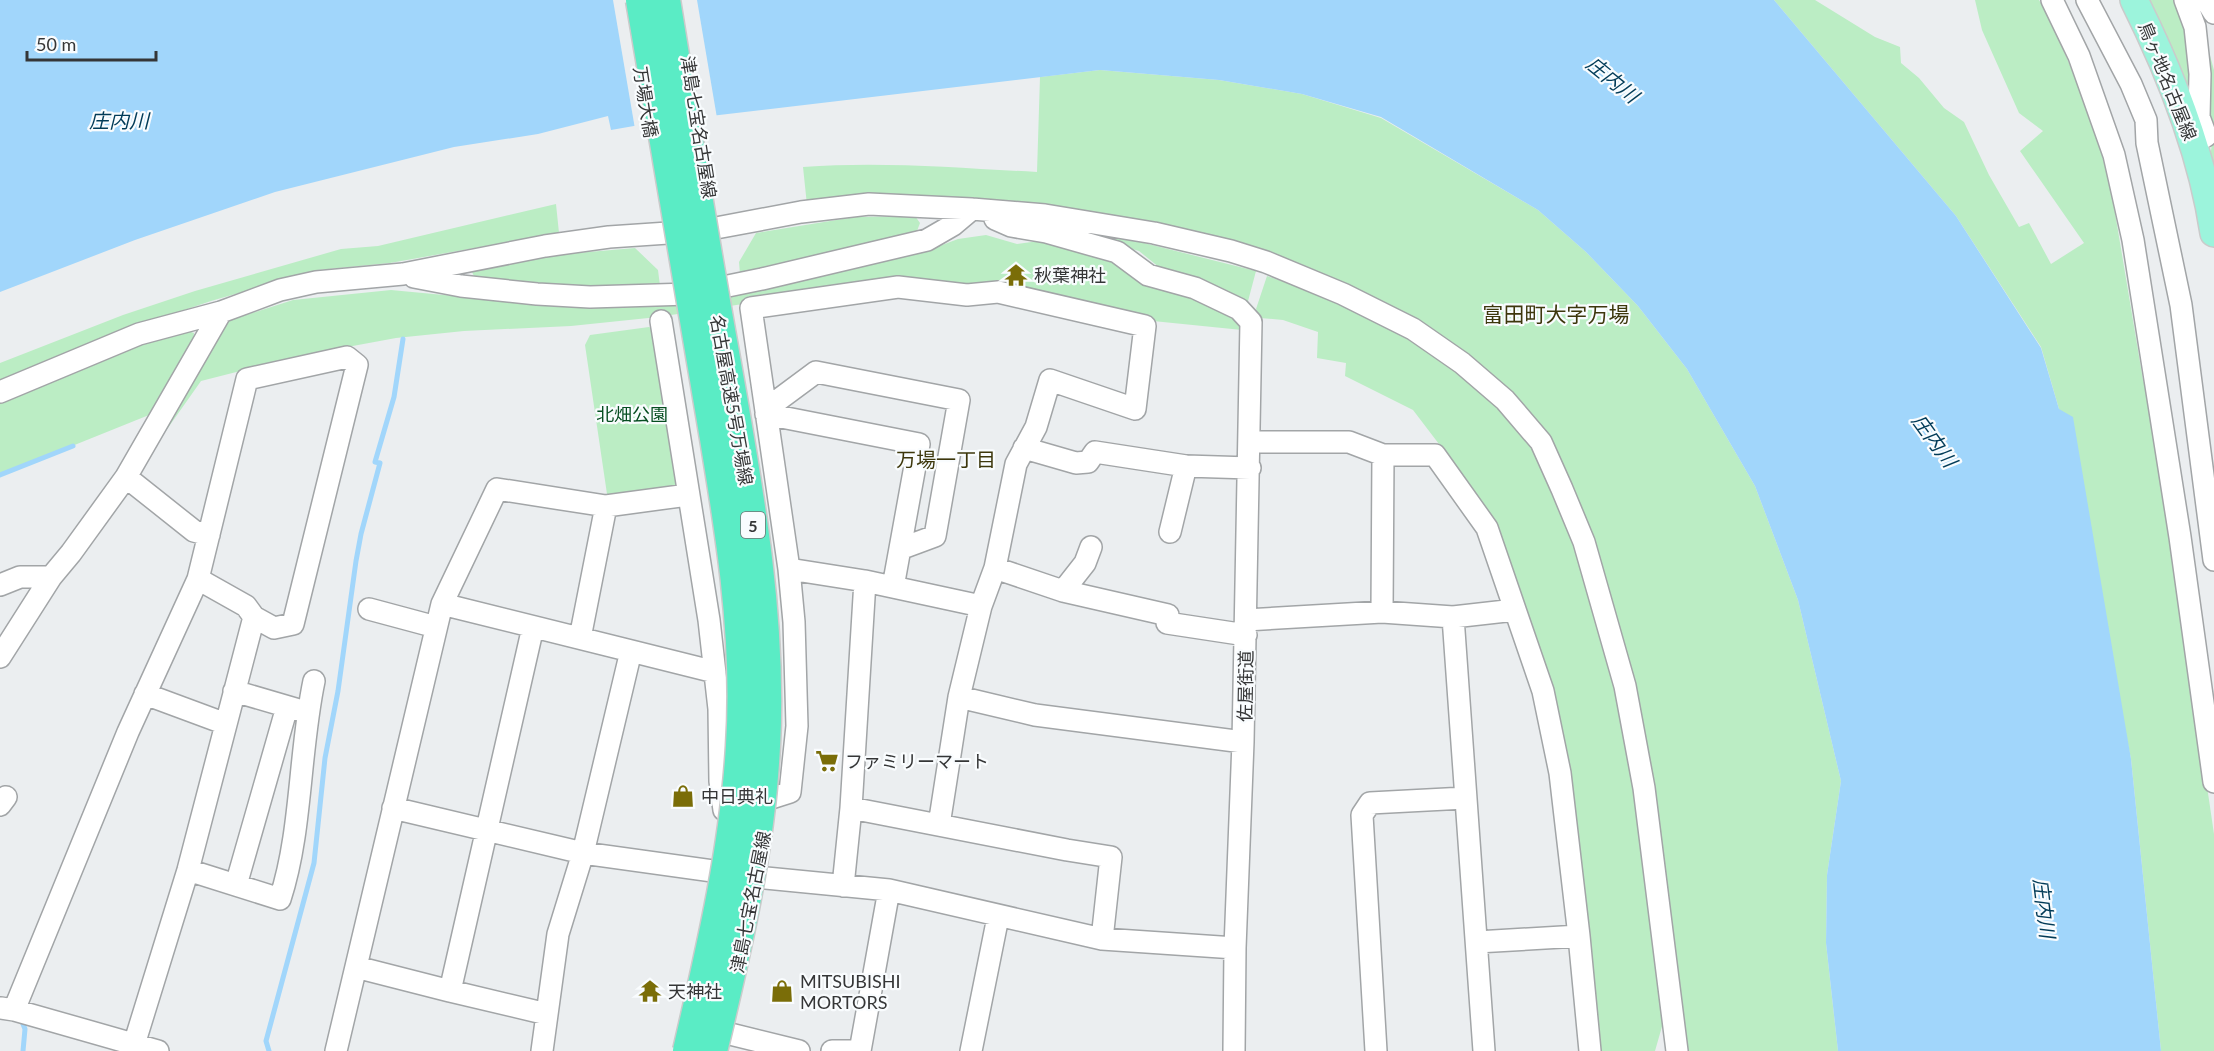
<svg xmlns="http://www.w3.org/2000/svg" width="2214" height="1051" viewBox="0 0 2214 1051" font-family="Lato,'Noto Sans JP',sans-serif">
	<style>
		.green { fill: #bbedc4 }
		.water { fill: #a1d6fb }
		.pier { fill: #ebeef0 }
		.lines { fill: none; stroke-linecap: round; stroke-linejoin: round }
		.stream { stroke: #a1d6fb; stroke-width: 5 }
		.minor-casing { stroke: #a2a5a7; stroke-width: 24 }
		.major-casing { stroke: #cacbcb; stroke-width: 30 }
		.minor { stroke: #fff; stroke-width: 21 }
		.major { stroke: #9cf4dc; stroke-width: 27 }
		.highway-bridge-casing { stroke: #cacbcb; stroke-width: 33; stroke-linecap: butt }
		.highway-bridge { stroke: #5aecc5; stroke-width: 30 }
		.labels { text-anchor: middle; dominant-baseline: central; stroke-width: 4.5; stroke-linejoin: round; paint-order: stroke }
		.shield { fill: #f9fcfe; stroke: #707173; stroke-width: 1.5 }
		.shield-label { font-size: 16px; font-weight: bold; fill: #353637 }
		.street-label { font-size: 18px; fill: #353637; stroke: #f9fcfe }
		.poi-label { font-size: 18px; fill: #353637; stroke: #f9fcfe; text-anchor: start }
		.park-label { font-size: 18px; fill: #064e21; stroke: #f9fcfe }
		.water-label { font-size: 20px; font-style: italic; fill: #013b58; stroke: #f9fcfe }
		.neighbourhood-label { font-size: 20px; fill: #3d370c; stroke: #f9fcfe }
		.quarter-label { font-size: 21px; fill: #3d370c; stroke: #f9fcfe }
	</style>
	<rect width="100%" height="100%" fill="#ebeef0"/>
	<path class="green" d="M1774,0H1815L1875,37L1900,47L1901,63L1919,78L1944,108L1964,122L1989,175L2019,227L2029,223L2051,264L2084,243L2020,151L2043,131L2019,113L1982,30L1975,0H2039L2049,16L2088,108L2110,183L2143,380L2150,398L2214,834V1051H2161L2131,759L2059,409L2041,347L1956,216Z
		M2144,0H2177L2186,23L2195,119Z
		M2200,20L2214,70V187L2209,165L2213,136L2205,115Z
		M1100,70L1219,80L1302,94L1381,118L1538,210L1586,252L1638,306L1687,369L1755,486L1798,600L1841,781L1827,875L1826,943L1838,1051H1687L1643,722L1604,580L1567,473L1541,430L1456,347L1356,288L1268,253L1075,210L1024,202L807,205L803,167C881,161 960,168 1037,172L1040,77Z
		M556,204L559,233L390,263L318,270L211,301L134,327L0,381V363L123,315L195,291L341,249L378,246Z
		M915,216L920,223L917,231L740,274L739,262L756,233L855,217Z
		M1048,225L1136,241L1256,271L1247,305L1160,268L1139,251Z
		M986,235L1017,244L1046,240L1118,261L1236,316L1242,330L1153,321L967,290L898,280L658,317L571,326L464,331L396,338L304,355L201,381L146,459L227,321L293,300L391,290L571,307L644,305L929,250L958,239Z
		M635,248L658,270L660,286L575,287L475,278L472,272L475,267L542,256Z
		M1267,276L1329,298L1388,326L1454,368L1495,404L1521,433L1538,458L1592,590L1625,713L1665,1016L1655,1051H1599L1552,687L1442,448L1413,410L1345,376L1346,363L1317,358L1318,332L1283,320L1260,318L1256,309Z
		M649,327L656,332L679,484L675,491L615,499L607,494L585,345L590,335Z
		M185,330L194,333L193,345L154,413L0,475V400L147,340Z"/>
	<path class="water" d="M0,0H1774L1956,216L2041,348L2059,409L2073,417L2131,759L2161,1051H1838L1826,943L1827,875L1841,781L1798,600L1755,486L1687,369L1638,306L1586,252L1538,210L1381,117L1302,94L1219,80L1100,70L651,123L611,130L608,116L538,134L454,147L275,192L135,240L0,292Z"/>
	<path class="pier" d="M613,0H697L717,118L635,129Z"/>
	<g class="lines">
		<path class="stream" d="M0,475L73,446
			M21,1019L25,1029L23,1051
			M269,1051L266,1041L314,863L325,758L338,691L356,561L361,534L380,463L375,462L394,397L403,339"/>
		<g class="minor-casing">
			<path id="minor" d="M2052,0L2079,56L2114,155L2133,240L2180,537L2214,782
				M2087,0L2131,84L2146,120L2147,143L2181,305L2214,560
				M2185,0L2195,27L2200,74L2199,117L2206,136L2193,143
				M2206,0L2214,13
				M995,219L1011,226L1046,232L1117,252L1148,275L1195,288L1239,309L1251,322L1243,742L1235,948L1234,1051
				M716,228L801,212L869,204L972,209L1045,215L1154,233L1231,251L1266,262L1343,294L1413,329L1462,363L1505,400L1541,442L1562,489L1584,542L1625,686L1644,788L1677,1051
				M414,277L461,286L537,294L590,297L689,294L762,279L927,240L953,225L972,209
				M661,321L709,620L719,709L720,781L724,810
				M0,392L139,334L221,312L280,290L316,282L403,274L545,246L609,237L668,233
				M766,409L816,372L959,400L935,536L900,549
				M766,414L919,444L893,587
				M1250,442H1349L1383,455
				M1024,448L1076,463L1088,462L1095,452L1186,466L1250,468
				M126,477L194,531L209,535
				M1170,532L1186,466
				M995,568L1063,591L1085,563L1091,547
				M789,569L865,581
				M0,585L20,577H51
				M1063,591L1168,615L1167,623L1246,635
				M442,604L631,651L583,853L558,934L542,1051
				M369,609L436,627
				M1382,612L1383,455H1435L1487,528L1543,691L1560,773L1579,936L1590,1051
				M1453,617L1515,610
				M1246,620L1382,612L1453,617L1484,1051
				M580,638L606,506
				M631,651L715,672
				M0,657L51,577L71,553L126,477L221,312
				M234,691L299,710
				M145,694L226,724
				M959,697L1035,715L1243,742
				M768,799L790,792L797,726L794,622L789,569L751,308L898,287L967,295L998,292L1145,326L1135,409L1050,380L1036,427L1016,464L995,568L981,606L959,697L939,825
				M0,805L6,797
				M393,808L583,853L756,877L889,890L1102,939L1235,948
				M851,808L1067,850L1111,857L1102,939
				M188,870L280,899C302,832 299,752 314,681
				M236,885L287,707
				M843,886L851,808L865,581L981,606
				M1477,942L1579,936
				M356,967L450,991L533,627
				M450,991L547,1014
				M1,1008L14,1010L158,1051
				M14,1010L128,732L198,579L247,379L347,357L357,365L293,624L274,628L254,617
				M722,1032L799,1051
				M132,1051L188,870L254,617L246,606L198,579
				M336,1051L442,604L497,489L606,506L688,495
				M832,1051H858
				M860,1051L889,890
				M971,1051L998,917
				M1376,1051L1362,815L1370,803L1465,798"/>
		</g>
		<g class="major-casing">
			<path id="major" d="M2134,0C2171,74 2202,152 2214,233"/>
		</g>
		<use href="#minor" class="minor"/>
		<use href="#major" class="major"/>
		<g class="highway-bridge-casing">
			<path id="highway-bridge" d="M641,0C663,128 684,257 706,385C726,504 749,625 741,746C735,849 711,951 688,1051
				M665,0C684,118 703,236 724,353C747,483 772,614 765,746C760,849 736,951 712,1051"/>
		</g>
		<use href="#highway-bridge" class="highway-bridge"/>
	</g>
	<defs>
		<g id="temple-bare" transform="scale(1.8)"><path d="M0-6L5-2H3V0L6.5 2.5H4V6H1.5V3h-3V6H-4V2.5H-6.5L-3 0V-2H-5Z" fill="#7a6d08" stroke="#f9fcfe" stroke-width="2.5" paint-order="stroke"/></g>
		<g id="supermarket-bare" transform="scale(1.8)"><path d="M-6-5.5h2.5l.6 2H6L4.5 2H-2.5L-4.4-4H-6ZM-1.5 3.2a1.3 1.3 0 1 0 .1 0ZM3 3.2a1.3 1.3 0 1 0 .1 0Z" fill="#7a6d08" stroke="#f9fcfe" stroke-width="2.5" paint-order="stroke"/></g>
		<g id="shop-bare" transform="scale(1.8)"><path d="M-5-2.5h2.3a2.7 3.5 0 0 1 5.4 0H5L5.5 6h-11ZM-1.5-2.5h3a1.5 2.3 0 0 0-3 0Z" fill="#7a6d08" stroke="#f9fcfe" stroke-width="2.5" paint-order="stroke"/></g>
	</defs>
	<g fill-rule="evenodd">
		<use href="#temple-bare" x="1016" y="275"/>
		<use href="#supermarket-bare" x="827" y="761"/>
		<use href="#shop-bare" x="683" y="796"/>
		<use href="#temple-bare" x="650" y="991"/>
		<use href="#shop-bare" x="782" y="991"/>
	</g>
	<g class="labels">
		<rect class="shield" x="741" y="512" width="24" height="26" rx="4.5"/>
		<g class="shield-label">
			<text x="753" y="525">5</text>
		</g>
		<g class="street-label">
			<text transform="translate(2168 81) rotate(68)">鳥ヶ地名古屋線</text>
			<text transform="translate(646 102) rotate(81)">万場大橋</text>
			<text transform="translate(699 127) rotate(81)">津島七宝名古屋線</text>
			<text transform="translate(732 400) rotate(80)">名古屋高速5号万場線</text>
			<text transform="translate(1245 686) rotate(-89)">佐屋街道</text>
			<text transform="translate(750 902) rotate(-79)">津島七宝名古屋線</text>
		</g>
		<g class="poi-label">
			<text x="1034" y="275">秋葉神社</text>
			<text x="845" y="761">ファミリーマート</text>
			<text x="701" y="796">中日典礼</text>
			<text x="800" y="981">MITSUBISHI<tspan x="800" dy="21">MORTORS</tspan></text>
			<text x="668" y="991">天神社</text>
		</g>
		<g class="park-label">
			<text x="632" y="414">北畑公園</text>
		</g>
		<g class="water-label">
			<text transform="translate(1613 79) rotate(39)">庄内川</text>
			<text x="119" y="120">庄内川</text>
			<text transform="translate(1935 440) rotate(54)">庄内川</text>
			<text transform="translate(2045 908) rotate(83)">庄内川</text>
		</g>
		<g class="neighbourhood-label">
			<text x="946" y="459">万場一丁目</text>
		</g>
		<g class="quarter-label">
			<text x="1556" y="313">富田町大字万場</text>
		</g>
	</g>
	<path d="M27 51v9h129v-9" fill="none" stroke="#353637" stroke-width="3"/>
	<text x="36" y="51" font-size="18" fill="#353637" stroke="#f9fcfe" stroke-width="4.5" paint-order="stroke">50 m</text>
</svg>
